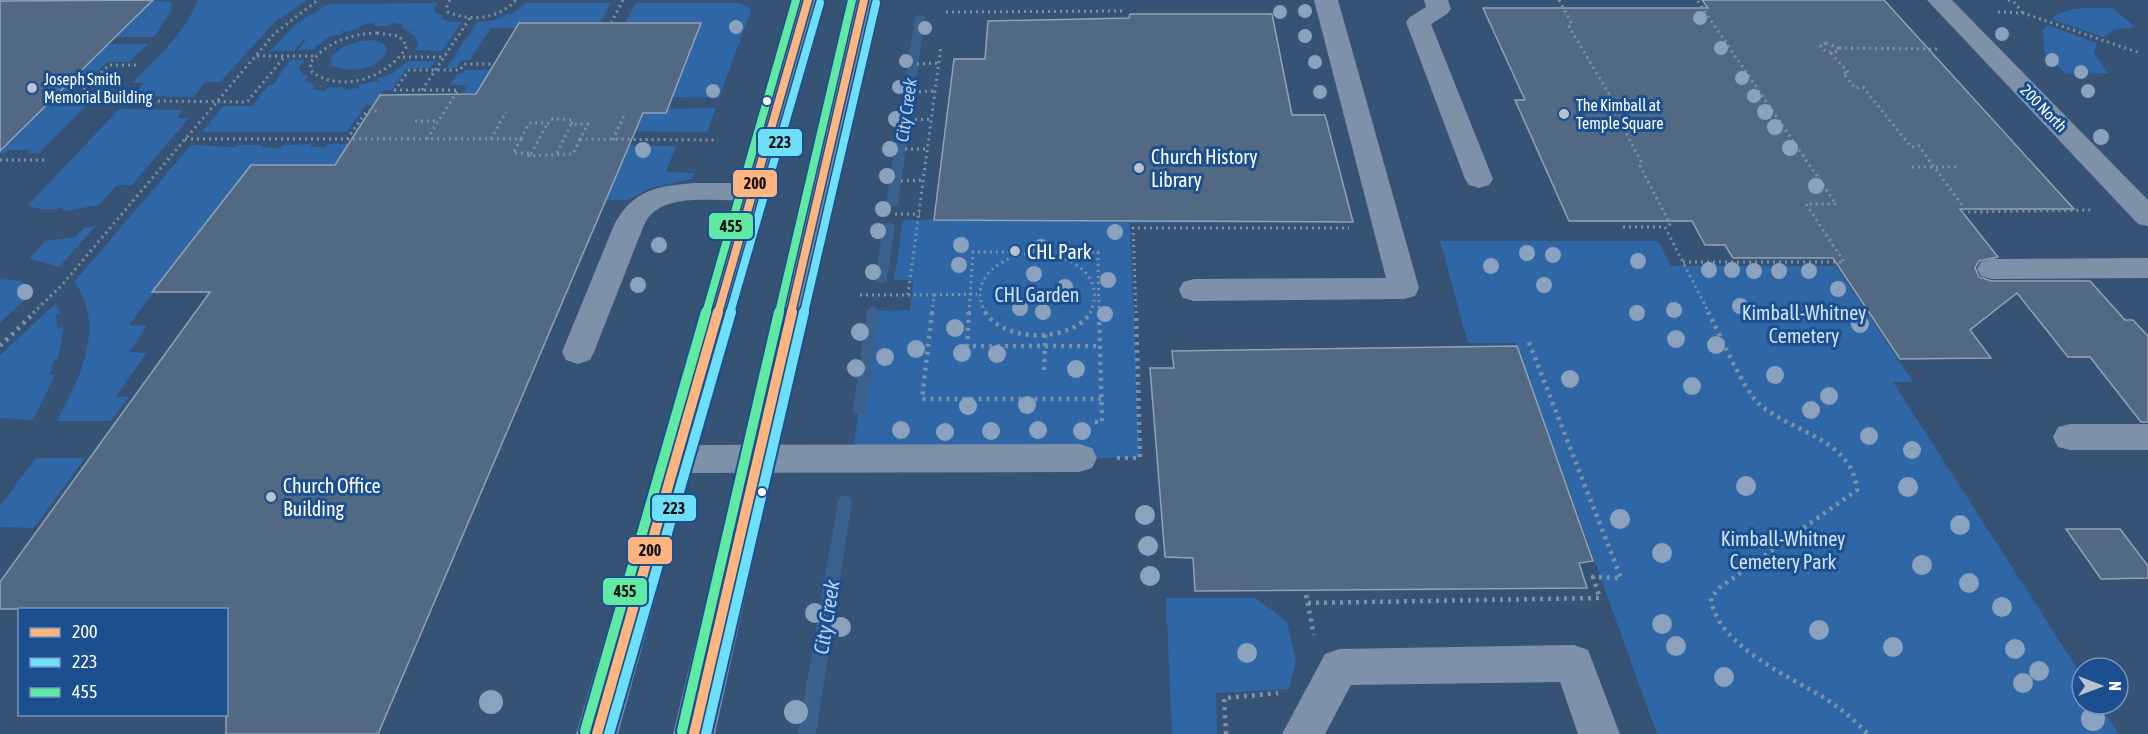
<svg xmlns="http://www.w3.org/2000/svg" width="2148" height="734" viewBox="0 0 2148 734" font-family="'Asap Condensed',sans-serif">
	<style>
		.green { fill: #2f66a5 }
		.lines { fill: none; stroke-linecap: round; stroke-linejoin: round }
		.stream { fill: #3b618d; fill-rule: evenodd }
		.building { fill: #526984; stroke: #92a2b6; stroke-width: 1.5 }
		.path-far1 { stroke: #7d92a8; stroke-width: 3; stroke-dasharray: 2 4; stroke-linecap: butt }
		.path { stroke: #7d92a8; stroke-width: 4.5; stroke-dasharray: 3 5; stroke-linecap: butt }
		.minor { fill: #7d92a8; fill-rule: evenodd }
		.major { fill: #7d8ea7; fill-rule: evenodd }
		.bus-1-far1-casing { stroke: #1b4f8f; stroke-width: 11 }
		.bus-1-casing { stroke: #1b4f8f; stroke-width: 14 }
		.bus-2-far1-casing { stroke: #1b4f8f; stroke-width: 11 }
		.bus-2-casing { stroke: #1b4f8f; stroke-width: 14 }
		.bus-3-far1-casing { stroke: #1b4f8f; stroke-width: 11 }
		.bus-3-casing { stroke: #1b4f8f; stroke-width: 14 }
		.bus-1-far1 { stroke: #ffb580; stroke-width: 8 }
		.bus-1 { stroke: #ffb580; stroke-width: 10 }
		.bus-2-far1 { stroke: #6ddff8; stroke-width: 8 }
		.bus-2 { stroke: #6ddff8; stroke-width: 10 }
		.bus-3-far1 { stroke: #60e9a3; stroke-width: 8 }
		.bus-3 { stroke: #60e9a3; stroke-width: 10 }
		.tree { fill: #8aa2be }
		.poi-dot { fill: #b9c2ce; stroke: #1b4f8f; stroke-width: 2 }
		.bus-dot { fill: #fff; stroke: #1b4f8f; stroke-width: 2 }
		.labels { text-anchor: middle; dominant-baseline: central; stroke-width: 6; stroke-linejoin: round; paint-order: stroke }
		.far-poi-label { font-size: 16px; fill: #fff; stroke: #1b4f8f; text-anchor: start }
		.far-street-label { font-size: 16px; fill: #fff; stroke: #1b4f8f }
		.far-water-label { font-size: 18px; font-style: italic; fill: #b5d3f5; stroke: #1b4f8f }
		.poi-label { font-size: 20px; fill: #fff; stroke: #1b4f8f; text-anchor: start }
		.park-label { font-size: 20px; fill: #cfe3fa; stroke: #1b4f8f }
		.water-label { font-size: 21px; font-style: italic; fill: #b5d3f5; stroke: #1b4f8f }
		.line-badge { stroke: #1b4f8f; stroke-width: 2 }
		.pale-badge-label { font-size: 16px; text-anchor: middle; font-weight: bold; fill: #111 }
	</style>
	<rect width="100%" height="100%" fill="#365274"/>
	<path class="green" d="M153,0L169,2L172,4L171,11L154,37H115Z
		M197,0H307L275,22L220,82H205L194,97L132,96L144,83H132C155,58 187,33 197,0Z
		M438,3L434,8L437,15L440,14L443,17L441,18L451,22H462L457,28L451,29H457L442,51L415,50L418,43L414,35L409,33L418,29L409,32L401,28L404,25L393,23L388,26H375V23L361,25L359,28L346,32L341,29L344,33L327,38L312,50H298L306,40L304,39L294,51H270L297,23L329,4Z
		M526,3H611L600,23H519L516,28H491L470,60L461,61L456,68H446L477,22L493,21L508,13L511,14Z
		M636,3H740L750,8L751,11L719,98L672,97L701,23H625Z
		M2113,8L2135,27L2114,30L2103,37L2051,19C2069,5 2091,8 2113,8Z
		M1130,14H1272L1292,114L1325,115L1353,222L1130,223L1140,458H852L873,311L910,310L913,280H894L903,220H934L954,59H985L988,21L1128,18Z
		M2048,25L2097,43L2094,52L2108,73L2066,74L2044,53L2043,30Z
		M361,41C371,40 381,39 387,48C384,69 347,75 331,65V57L342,47Z
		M108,44H148L129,62H107L95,73L88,74L72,90L78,91L63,106H86L39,153H28L29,150H8L5,154H0V151Z
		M290,60H304L303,64L299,66L303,76L306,75L308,78L300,83L306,80L315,85L312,89L324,91L329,87H344L343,90L359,88V85L375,81L377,83L380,82L377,79L393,73L408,61H436L430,68H407L392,90H384L373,105H366L347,132H202L223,106H252L269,85H273Z
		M465,70H490L465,112L438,133L468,85H450L457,74H462Z
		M716,108L707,132L629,131L637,113L667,109Z
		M119,109L183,110L177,118H189L132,185H117L99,205L65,211L61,208C49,210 41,211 28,205Z
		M312,144L310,147H325L327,144H361L676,146L666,172L694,173L692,179L650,188L628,200H606L621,165H251L129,325L147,326L129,352L147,353L115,397H129L111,421H57C79,380 107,324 74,282L191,145L235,147L238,145H263L262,147L280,148L282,145Z
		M96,226L59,267L29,259L45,241L75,237L84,228Z
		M1440,241H1658L1671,266H1836L1913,382H1893L2082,676V704H2100L2119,734H1657L1516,343H1468Z
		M0,278L20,281L36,289L0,323Z
		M55,304L61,313L56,315L57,328L64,327L58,358L54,360L50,375H55L33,420L0,418V355Z
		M36,458H85L34,528L0,527V506Z
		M1166,598H1256L1287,622L1296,661L1289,689L1216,693L1217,734H1172Z"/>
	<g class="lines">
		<path class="stream" d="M920,14L925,17L898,204L892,208L886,204L915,17Z
			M889,222L895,226L887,280L881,284L875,280L883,226Z
			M873,306L879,311L867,410L865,414H855L853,410L867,311Z
			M845,495L850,497L852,501L816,734H798L838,501L840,497Z"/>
	</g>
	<path class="building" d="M153,0L100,52L0,151V1Z
		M1702,0H1884L2074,209H1960L1998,257L1979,261L1975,268L1979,277L1992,281H2090L2125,320H2133L2148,336V422H2141L2090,357H2068L2017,293L1970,330L1991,358L1900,359L1833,258H1733L1725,245H1705L1692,221H1569L1515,100H1525L1483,8H1708Z
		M1130,14H1272L1292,115H1325L1353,222L934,220L954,59H985L988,21L1129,18Z
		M519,23H701L666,113H643L378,734H226V609H0V582L210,292H152L251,165H335L380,95L476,94Z
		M1517,346L1593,561L1579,563L1587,588L1195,591L1193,558L1165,557L1150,368H1174L1172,351Z
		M2066,529H2120L2148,566V578L2101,579Z"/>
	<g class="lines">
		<path class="path-far1" d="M450,0L447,6L448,12C471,22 499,19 516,0
			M1559,0L1572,24L1569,27L1611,97L1608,99L1642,163L1640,166L1670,224L1665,227L1709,313
			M2008,0L2015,3L2023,13
			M946,12L1123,11
			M1998,12L2023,13L2140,53
			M611,23L623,0
			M377,33L399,36L407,46C389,77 343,94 312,72L310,63C328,42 349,34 377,33Z
			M1826,43L1837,47L1839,51C1831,53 1824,53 1820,45Z
			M1839,48L1940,49
			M1831,53L1849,73H1843L1855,88L1863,87L1911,147L1919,146L1967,212L2092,210
			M257,56H316
			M403,57H444
			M917,64L939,63
			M136,65H109L73,100L247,102L285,56
			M422,90L470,18
			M913,92L935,91
			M909,120L932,119
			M415,121H438
			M185,139H521L529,123H548L551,119L573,120L571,124H588L580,139L718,140
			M347,139L367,111H381
			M427,139L458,90H395L409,70H460L464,64H494
			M491,139L506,112
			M521,139L513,153H531L529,156L573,154L580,139
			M613,140L625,113
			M905,149H928
			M557,153L571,124
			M531,154L547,124
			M0,160H46
			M1912,167H1957
			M901,181L924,180
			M895,214H920
			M1623,227H1665
			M1683,262H1844L1806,204H1836L1697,0
			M860,295H934L932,313
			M908,295L941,46
			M934,295L977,294
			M33,313L61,286L275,33L318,0
			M969,313L973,252H1098L1099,313
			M986,313C965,280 1003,254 1034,253C1068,253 1108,275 1090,313
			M1136,313L1133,228H1349"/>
		<path class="path" d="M932,312L922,399H1101
			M969,312L967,346H1045V335
			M985,312C1004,343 1072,343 1091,312
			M1708,312C1719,333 1744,391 1760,405C1792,432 1853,440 1857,490L1719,588L1711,598C1716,646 1792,677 1829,701C1844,711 1856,722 1868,734
			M0,346L35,312
			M1044,370L1045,346H1100
			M1095,422H1102L1099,312
			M1117,458H1140L1136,312
			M1306,595L1314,635
			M1308,603L1600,598L1593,577L1621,578L1528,340
			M1226,734L1224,698L1278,693"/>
		<path class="minor" d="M1314,0H1338L1419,288L1415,296L1404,299L1194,301L1183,298L1179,290L1183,282L1194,279L1386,278Z
			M1424,0H1448L1451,9L1447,14L1431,24L1493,179L1489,185L1479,188L1469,185L1465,179L1406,22L1410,17L1426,7Z
			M1927,0H1952L2148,200V226L2138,224Z
			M695,183H753L763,186L767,192L763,198C728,207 663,185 644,225L594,352L590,360L578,364L566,360L562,352L614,225C633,189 658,186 695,183Z
			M2148,258V278L1992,279L1981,276L1977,269L1981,262L1992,259Z
			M2070,424H2148V450H2070L2058,447L2053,437L2058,427Z
			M1079,444L1092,448L1097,458L1092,468L1079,472L677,473L664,469L659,459L664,449L677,445Z
			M1574,645L1588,650L1620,734H1578L1560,682L1351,685L1325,734H1282L1325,654L1339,649Z"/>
		<path class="major" d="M796,0H820L618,734H576Z
			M852,0H876L715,734H673Z"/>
		<g class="bus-1-far1-casing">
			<path id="bus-1-far1" d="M718,313L808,0
				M791,313L864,0"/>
		</g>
		<g class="bus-1-casing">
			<path id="bus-1" d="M597,734L718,312
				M694,734L792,312"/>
		</g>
		<g class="bus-2-far1-casing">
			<path id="bus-2-far1" d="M730,313L820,3
				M804,313L876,3"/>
		</g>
		<g class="bus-2-casing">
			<path id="bus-2" d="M609,734L731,312
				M706,734L804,312"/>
		</g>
		<g class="bus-3-far1-casing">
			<path id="bus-3-far1" d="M706,313L796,0
				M779,313L852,0"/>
		</g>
		<g class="bus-3-casing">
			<path id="bus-3" d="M585,731L706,312
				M682,731L779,312"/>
		</g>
		<use href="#bus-1-far1" class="bus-1-far1"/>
		<use href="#bus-1" class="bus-1"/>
		<use href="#bus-2-far1" class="bus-2-far1"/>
		<use href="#bus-2" class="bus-2"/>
		<use href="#bus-3-far1" class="bus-3-far1"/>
		<use href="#bus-3" class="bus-3"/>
	</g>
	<g class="tree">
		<circle cx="1305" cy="11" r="7"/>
		<circle cx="1280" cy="12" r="7"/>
		<circle cx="1700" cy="18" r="7"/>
		<circle cx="736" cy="27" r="7"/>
		<circle cx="925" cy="28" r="7"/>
		<circle cx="2002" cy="34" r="7"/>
		<circle cx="1305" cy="36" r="7"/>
		<circle cx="1721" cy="48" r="7"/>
		<circle cx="2052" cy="60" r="7"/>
		<circle cx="906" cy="61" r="7"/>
		<circle cx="1315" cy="62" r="7"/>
		<circle cx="2081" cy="72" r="7"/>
		<circle cx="1742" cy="78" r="7"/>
		<circle cx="899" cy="87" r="7"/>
		<circle cx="713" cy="91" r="7"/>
		<circle cx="2088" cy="91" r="7"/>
		<circle cx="1320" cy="92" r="7"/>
		<circle cx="1754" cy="96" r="7"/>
		<circle cx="1765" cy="112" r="8"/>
		<circle cx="896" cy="119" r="8"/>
		<circle cx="1775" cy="127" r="8"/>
		<circle cx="2101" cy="137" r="8"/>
		<circle cx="1790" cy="148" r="8"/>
		<circle cx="890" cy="149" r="8"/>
		<circle cx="643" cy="150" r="8"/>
		<circle cx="887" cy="176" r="8"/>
		<circle cx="1816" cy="186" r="8"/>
		<circle cx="883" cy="209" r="8"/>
		<circle cx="878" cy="231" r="8"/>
		<circle cx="1115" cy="232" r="8"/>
		<circle cx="659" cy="245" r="8"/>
		<circle cx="961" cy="245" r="8"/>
		<circle cx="1041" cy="247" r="8"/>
		<circle cx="1527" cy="253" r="8"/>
		<circle cx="1553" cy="255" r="8"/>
		<circle cx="1638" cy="261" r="8"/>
		<circle cx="959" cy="265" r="8"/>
		<circle cx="1491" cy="266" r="8"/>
		<circle cx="1709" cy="270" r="8"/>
		<circle cx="1732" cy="270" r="8"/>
		<circle cx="1754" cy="271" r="8"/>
		<circle cx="1779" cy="271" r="8"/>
		<circle cx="1809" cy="271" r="8"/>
		<circle cx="873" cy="272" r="8"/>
		<circle cx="1034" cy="274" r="8"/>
		<circle cx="1108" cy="280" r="8"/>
		<circle cx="638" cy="285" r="8"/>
		<circle cx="1544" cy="285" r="8"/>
		<circle cx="1065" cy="287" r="8"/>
		<circle cx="1838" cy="289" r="8"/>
		<circle cx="25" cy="292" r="8"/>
		<circle cx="1010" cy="293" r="8"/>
		<circle cx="1740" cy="306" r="8"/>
		<circle cx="1020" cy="308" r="8"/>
		<circle cx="1674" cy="310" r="8"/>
		<circle cx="1043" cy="312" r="8"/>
		<circle cx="1637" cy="313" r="8"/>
		<circle cx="1105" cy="314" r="8"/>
		<circle cx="1860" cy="324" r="9"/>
		<circle cx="955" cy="328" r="9"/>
		<circle cx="860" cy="332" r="9"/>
		<circle cx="1676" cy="339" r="9"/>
		<circle cx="1716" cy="345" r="9"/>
		<circle cx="916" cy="349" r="9"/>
		<circle cx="962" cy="353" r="9"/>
		<circle cx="997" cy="354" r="9"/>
		<circle cx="885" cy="357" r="9"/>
		<circle cx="856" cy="368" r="9"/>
		<circle cx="1076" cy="369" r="9"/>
		<circle cx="1775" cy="375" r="9"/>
		<circle cx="1570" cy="379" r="9"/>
		<circle cx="1692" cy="386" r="9"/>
		<circle cx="1829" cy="396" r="9"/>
		<circle cx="1027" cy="405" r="9"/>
		<circle cx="968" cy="406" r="9"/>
		<circle cx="1811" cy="410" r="9"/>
		<circle cx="901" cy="430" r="9"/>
		<circle cx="1038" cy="430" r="9"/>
		<circle cx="991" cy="431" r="9"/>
		<circle cx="1082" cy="431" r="9"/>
		<circle cx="945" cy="432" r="9"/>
		<circle cx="1869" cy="436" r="9"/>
		<circle cx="1912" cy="450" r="9"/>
		<circle cx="1746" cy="486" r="10"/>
		<circle cx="1908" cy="487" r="10"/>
		<circle cx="1145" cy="515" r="10"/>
		<circle cx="1620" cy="519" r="10"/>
		<circle cx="1960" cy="525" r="10"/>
		<circle cx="1148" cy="546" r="10"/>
		<circle cx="1662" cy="553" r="10"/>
		<circle cx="1922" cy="565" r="10"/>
		<circle cx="1150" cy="576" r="10"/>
		<circle cx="1969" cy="583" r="10"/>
		<circle cx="2002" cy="607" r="10"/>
		<circle cx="815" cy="613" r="10"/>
		<circle cx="1662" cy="624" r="10"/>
		<circle cx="841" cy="627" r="10"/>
		<circle cx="1819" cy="630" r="10"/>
		<circle cx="1676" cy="646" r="10"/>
		<circle cx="1893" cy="647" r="10"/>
		<circle cx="2015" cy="649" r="10"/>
		<circle cx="1247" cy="653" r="10"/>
		<circle cx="2039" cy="671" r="10"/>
		<circle cx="1724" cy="677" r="10"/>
		<circle cx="2023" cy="683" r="10"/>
		<circle cx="491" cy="702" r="12"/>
		<circle cx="796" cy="712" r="12"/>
		<circle cx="2093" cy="719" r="12"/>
	</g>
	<g class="poi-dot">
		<circle cx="32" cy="88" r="6"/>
		<circle cx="1564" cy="114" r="6"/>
		<circle cx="1139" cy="168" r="6"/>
		<circle cx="1015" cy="251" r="6"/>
		<circle cx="271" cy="497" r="6"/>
	</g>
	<g class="bus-dot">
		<circle cx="767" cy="101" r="5"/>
		<circle cx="762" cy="492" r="5"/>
	</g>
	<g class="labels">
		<g class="far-poi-label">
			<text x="44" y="79">Joseph Smith<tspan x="44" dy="18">Memorial Building</tspan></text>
			<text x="1576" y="105">The Kimball at<tspan x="1576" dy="18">Temple Square</tspan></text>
		</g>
		<g class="far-street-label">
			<text transform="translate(2044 108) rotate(46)">200 North</text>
		</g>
		<g class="far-water-label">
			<text transform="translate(906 110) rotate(-82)">City Creek</text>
		</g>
		<g class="poi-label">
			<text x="1151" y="156">Church History<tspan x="1151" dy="23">Library</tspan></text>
			<text x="1027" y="251">CHL Park</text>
			<text x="283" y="485">Church Office<tspan x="283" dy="23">Building</tspan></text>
		</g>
		<g class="park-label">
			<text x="1037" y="294">CHL Garden</text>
			<text x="1804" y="312">Kimball-Whitney<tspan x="1804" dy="23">Cemetery</tspan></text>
			<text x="1783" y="538">Kimball-Whitney<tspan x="1783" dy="23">Cemetery Park</tspan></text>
		</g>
		<g class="water-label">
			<text transform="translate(826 617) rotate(-81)">City Creek</text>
		</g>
	</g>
	<g class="line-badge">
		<rect x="757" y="128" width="46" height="29" rx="6" fill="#6ddff8"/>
		<rect x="732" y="169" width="46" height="29" rx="6" fill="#ffb580"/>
		<rect x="708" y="212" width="46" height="28" rx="6" fill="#60e9a3"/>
		<rect x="651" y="494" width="46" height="28" rx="6" fill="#6ddff8"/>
		<rect x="627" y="536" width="46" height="29" rx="6" fill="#ffb580"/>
		<rect x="602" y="577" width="46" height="29" rx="6" fill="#60e9a3"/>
	</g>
	<g class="pale-badge-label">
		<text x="780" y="148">223</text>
		<text x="755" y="189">200</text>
		<text x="731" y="232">455</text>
		<text x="674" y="514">223</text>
		<text x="650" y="556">200</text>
		<text x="625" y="597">455</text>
	</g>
	<rect x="18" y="608" width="210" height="108" fill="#1b4f8f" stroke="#7695bc" stroke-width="1.5"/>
	<rect x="30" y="628" width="30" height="9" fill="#ffb580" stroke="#7695bc" stroke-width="1.5"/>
	<text x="72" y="638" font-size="18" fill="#ffffff">200</text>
	<rect x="30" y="658" width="30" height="9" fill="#6ddff8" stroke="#7695bc" stroke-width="1.5"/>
	<text x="72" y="668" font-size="18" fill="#ffffff">223</text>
	<rect x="30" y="688" width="30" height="9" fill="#60e9a3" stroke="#7695bc" stroke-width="1.5"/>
	<text x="72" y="698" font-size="18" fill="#ffffff">455</text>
	<g transform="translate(2100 686) rotate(90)"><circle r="28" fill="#1b4f8f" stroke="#7695bc" stroke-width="1.5"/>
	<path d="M0-4.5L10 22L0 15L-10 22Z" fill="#b9c2ce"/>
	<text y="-9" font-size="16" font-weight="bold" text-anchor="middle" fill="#ffffff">N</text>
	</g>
</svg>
